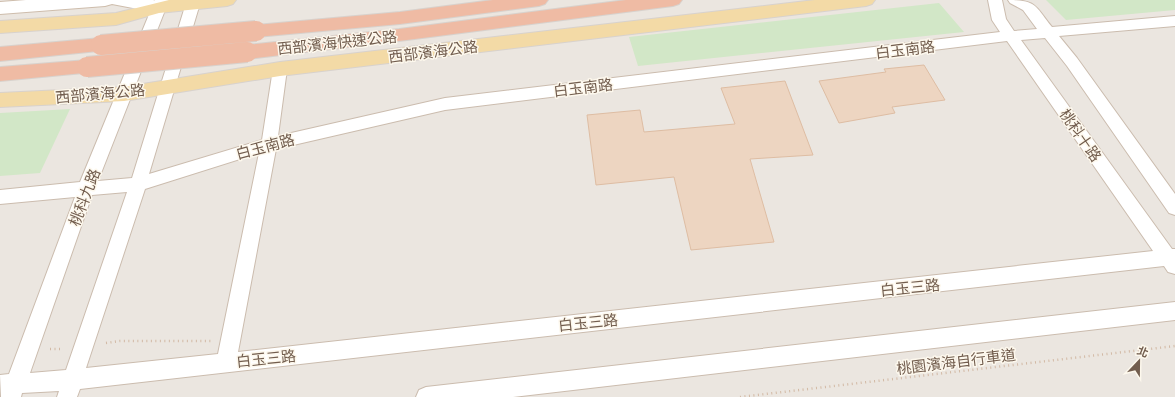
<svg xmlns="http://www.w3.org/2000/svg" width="1175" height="397" viewBox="0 0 1175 397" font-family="'Exo 2','Noto Sans TC',sans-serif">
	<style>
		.industrial { fill: #ebe6e0 }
		.green { fill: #d2e7c7 }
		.building { fill: #edd5c1; stroke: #debda3 }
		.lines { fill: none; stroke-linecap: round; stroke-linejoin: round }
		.street-casing { stroke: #cbbcae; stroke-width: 2 }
		.secondary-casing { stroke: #cebdac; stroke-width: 2 }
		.primary-casing { stroke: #d8d2cd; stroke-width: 2 }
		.highway-casing { stroke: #d8d2cd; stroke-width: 2 }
		.path { stroke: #d2b9a4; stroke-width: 2.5; stroke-dasharray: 1 3.5; stroke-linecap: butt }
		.street { fill: #fff; fill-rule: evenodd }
		.secondary { fill: #fff; fill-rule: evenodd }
		.primary { fill: #f3daa6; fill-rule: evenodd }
		.highway { fill: #efbba4; fill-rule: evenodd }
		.highway-bridge-casing { stroke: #d8d2cd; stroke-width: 22; stroke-linecap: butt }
		.highway-bridge { stroke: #efbba4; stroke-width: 20 }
		.labels { text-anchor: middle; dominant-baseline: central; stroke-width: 3; stroke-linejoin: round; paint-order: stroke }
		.street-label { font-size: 15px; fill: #725d4e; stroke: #fdf8ed }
	</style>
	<rect width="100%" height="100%" fill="#faf4e7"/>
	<path class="industrial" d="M0,0H1175V397H0Z"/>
	<path class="green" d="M1046,0H1175V10L1066,20Z
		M939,3L964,32L638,66L629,37Z
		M70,109L40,173L0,176V113Z"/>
	<path class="building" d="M924,65L945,100L892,107L895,113L839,123L819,81L886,72L884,69Z
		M785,81L813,155L750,159L774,242L691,250L674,177L596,185L587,115L640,110L644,132L735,124L721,88Z"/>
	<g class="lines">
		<g class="street-casing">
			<path id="street" d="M155,0H169L98,181L132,178L187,0H201L149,174L262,140L273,69L275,65L280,64L285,65L287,69L278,136L445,98L1000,32L992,20L988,0H1002L1006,19L1014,31L1037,29L1023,10L1010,3L1008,0C1037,0 1035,6 1052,27L1175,16V26L1059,36L1077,58L1175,194V215L1169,213L1067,66L1045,38L1021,40L1172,249H1175V274L1168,272L1164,266L80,389L77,397H57L59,391L22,393L21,397H1L0,375L9,374L75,197L0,204V190L80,182ZM1007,41L1153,251L238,352L276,149L445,110ZM259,153L218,354L86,368L145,189ZM127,192L66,370L30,373L92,195Z
				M1175,302V320L513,397H416L419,390L426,387Z"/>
		</g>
		<g class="secondary-casing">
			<path id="secondary" d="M26,0H153L165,3L168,7L165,11L159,13L112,4L105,6L0,14V2Z"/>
		</g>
		<g class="primary-casing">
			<path id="primary" d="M169,0H236L233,4L227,6L159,13L116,25L0,33V21L116,13Z
				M815,0H875L872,4L866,6L280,76L124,101L0,107V93L124,87L280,62Z"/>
		</g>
		<g class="highway-casing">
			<path id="highway" d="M493,0H548L545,4L539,6L400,24L256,37L250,36L247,31L250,26L256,25L400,12Z
				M626,0H682L679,4L673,6L399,41L247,59L240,57L238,52L240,47L247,45L399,29Z
				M101,38L108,40L110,45L108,50L0,61V47Z
				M87,60L94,62L97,67L94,72L0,81V67Z"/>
		</g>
		<path class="path" d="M106,343L120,341H211
			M50,349H61
			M740,397L1175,346"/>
		<use href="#street" class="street"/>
		<use href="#secondary" class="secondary"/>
		<use href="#primary" class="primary"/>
		<use href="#highway" class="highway"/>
		<g class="highway-bridge-casing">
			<path id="highway-bridge" d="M101,45L256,31
				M87,67L247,52"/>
		</g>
		<use href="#highway-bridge" class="highway-bridge"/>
	</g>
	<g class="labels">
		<g class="street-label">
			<text transform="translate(337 42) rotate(-6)">西部濱海快速公路</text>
			<text transform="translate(905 49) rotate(-7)">白玉南路</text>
			<text transform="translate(433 51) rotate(-7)">西部濱海公路</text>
			<text transform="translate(583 87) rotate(-7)">白玉南路</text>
			<text transform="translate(100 93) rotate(-5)">西部濱海公路</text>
			<text transform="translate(1081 135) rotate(55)">桃科十路</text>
			<text transform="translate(265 146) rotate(-15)">白玉南路</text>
			<text transform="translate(84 197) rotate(-69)">桃科九路</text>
			<text transform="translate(910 287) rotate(-6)">白玉三路</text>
			<text transform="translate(588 322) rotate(-6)">白玉三路</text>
			<text transform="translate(266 358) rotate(-6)">白玉三路</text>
			<text transform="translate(956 361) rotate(-7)">桃園濱海自行車道</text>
		</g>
	</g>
	<g transform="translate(1139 361) rotate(22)" stroke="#fdf8ed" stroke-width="3" paint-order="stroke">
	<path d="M0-3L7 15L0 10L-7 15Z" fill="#725d4e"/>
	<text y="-6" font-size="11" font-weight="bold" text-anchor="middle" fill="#725d4e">北</text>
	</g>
</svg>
